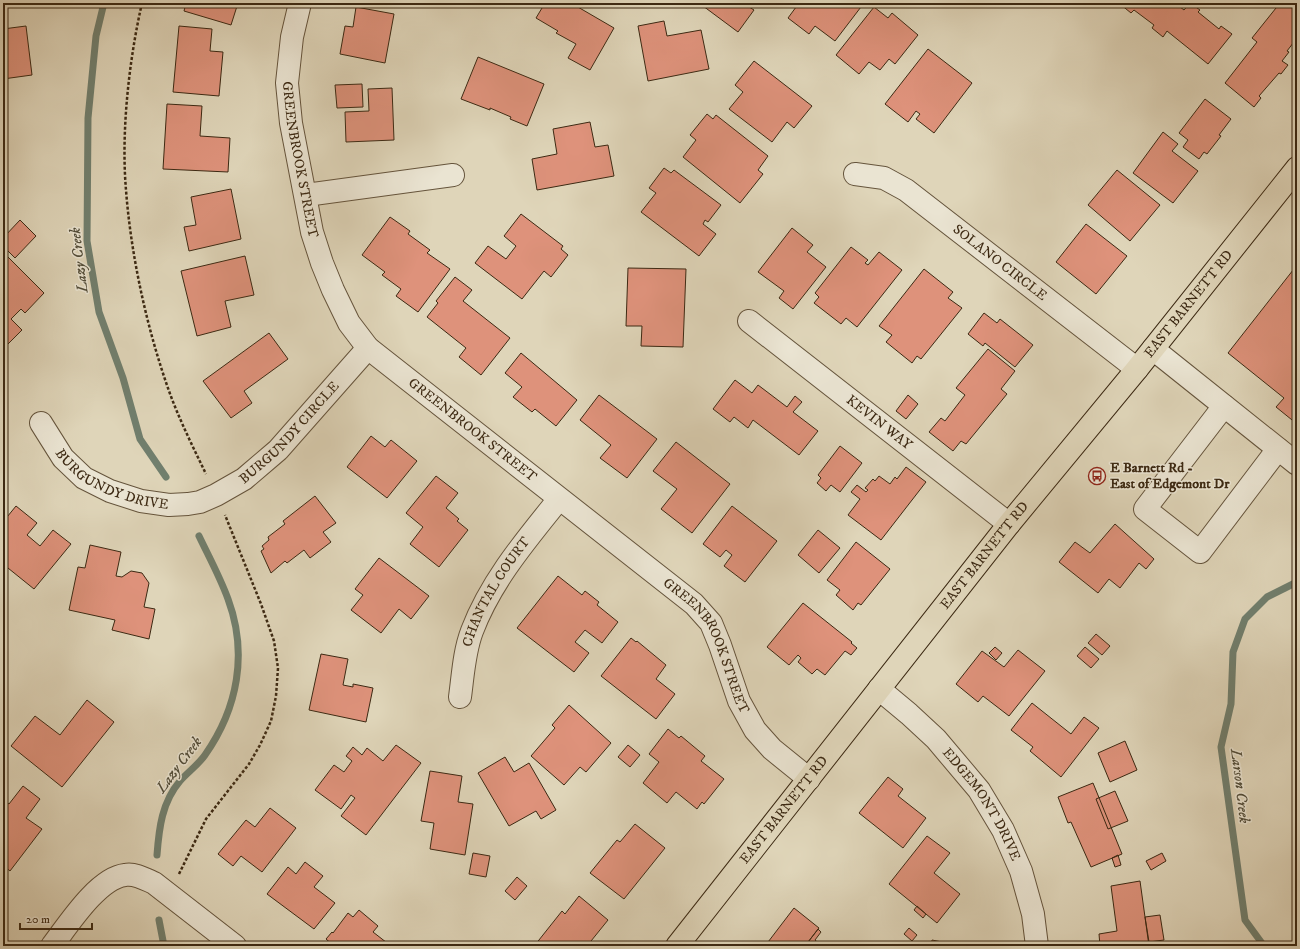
<svg xmlns="http://www.w3.org/2000/svg" width="1300" height="949" viewBox="0 0 1300 949" font-family="'IM FELL DW Pica',serif">
	<style>
		.lines { fill: none; stroke-linecap: round; stroke-linejoin: round }
		.stream { stroke: #717f6e; stroke-width: 7 }
		.building { fill: #de927b; stroke: #3c2913 }
		.minor-casing { stroke: #65543c; stroke-width: 24 }
		.major-casing { stroke: #3c2913; stroke-width: 24 }
		.path { stroke: #3c2913; stroke-width: 2.5; stroke-dasharray: 3 2; stroke-linecap: butt }
		.minor { stroke: #eae4d2; stroke-width: 22 }
		.major { stroke: #dfd5b9; stroke-width: 22 }
		.labels { text-anchor: middle; dominant-baseline: central; stroke-width: 3; stroke-linejoin: round; paint-order: stroke }
		.street-label { font-size: 14px; fill: #3c2913; stroke: #eae4d2 }
		.poi-label { font-size: 14px; font-weight: bold; fill: #3c2913; stroke: #eae4d2; text-anchor: start }
		.water-label { font-size: 15px; font-style: italic; fill: #524d39; stroke: #eae4d2 }
	</style>
	<rect width="100%" height="100%" fill="#dfd5b9"/>
	<filter id="stains"><feTurbulence type="fractalNoise" baseFrequency=".005" numOctaves="4"/><feColorMatrix values="0 0 0 0 .2 0 0 0 0 .09 0 0 0 0 .02 0 0 0 .5 -.17"/></filter>
	<radialGradient id="worn" r=".72"><stop offset=".6" stop-color="#630" stop-opacity="0"/><stop offset="1" stop-color="#630" stop-opacity=".3"/></radialGradient>
	<g class="lines">
		<path class="stream" d="M104,3L96,36L88,118L87,241L99,312L123,378L140,439L166,477
			M157,855C159,828 162,802 180,781C188,772 199,764 205,755C238,708 248,653 228,599C220,577 209,557 199,536
			M159,920L164,946
			M1264,946L1245,920L1221,747L1231,704L1233,652L1245,619L1267,597L1297,582"/>
	</g>
	<path class="building" d="M186,3H238L231,25L184,11Z
		M545,3H571L614,28L590,70L568,58L576,44L556,33L558,31L536,18Z
		M699,3H747L746,5L754,10L738,32Z
		M799,3H864L835,41L815,26L809,34L788,18Z
		M1121,3H1175L1184,10L1190,3L1200,10L1198,12L1219,29L1221,26L1232,34L1208,64L1167,31L1163,37L1152,28L1154,25L1134,10L1131,13L1120,4Z
		M1280,3H1294L1297,5V38L1287,51L1289,52L1282,61L1288,65L1281,74L1279,73L1259,96L1261,98L1254,107L1225,83L1257,42L1252,38Z
		M356,7L394,14L385,63L340,54L345,26L353,27Z
		M874,7L888,18L892,13L918,35L895,64L889,59L880,70L869,62L859,74L836,55Z
		M664,21L667,36L701,30L709,69L648,81L638,26Z
		M26,26L32,75L3,79V29Z
		M179,26L212,29L210,51L223,52L219,96L173,92Z
		M928,49L972,83L934,133L916,119L920,114L916,111L908,122L885,104Z
		M478,57L544,84L527,126L510,119L511,117L490,108V110L461,99Z
		M754,61L812,106L794,128L787,122L772,142L729,109L743,92L735,85Z
		M362,84L363,107L337,108L335,85Z
		M392,88L394,140L346,142L345,112L369,111L368,89Z
		M1205,99L1231,119L1219,135L1221,136L1207,154L1204,152L1199,159L1183,147L1188,140L1179,133Z
		M167,104L202,106L200,136L230,138L228,172L163,169Z
		M707,114L713,119L716,115L768,156L758,170L763,174L740,203L683,157L696,140L690,135Z
		M590,122L595,147L608,145L614,176L537,190L532,159L557,154L553,129Z
		M1163,132L1178,144L1172,151L1198,171L1173,203L1133,173Z
		M664,168L671,173L674,170L721,205L708,222L705,220L703,224L716,234L699,256L641,212L656,193L649,188Z
		M1117,170L1160,205L1130,241L1088,205Z
		M231,189L241,239L189,251L184,227L196,225L191,197Z
		M521,214L563,246L561,249L568,255L551,277L544,271L522,299L475,263L488,246L506,259L516,246L504,236Z
		M390,217L410,231L408,234L430,250L427,253L450,269L418,312L396,296L401,289L382,275L385,272L362,255Z
		M20,220L36,236L15,258L3,246V238Z
		M1086,224L1127,256L1096,294L1056,262Z
		M792,228L813,245L807,252L826,267L793,309L779,298L784,291L758,272Z
		M851,247L868,260L865,263L868,265L879,252L902,270L857,327L846,318L841,324L814,303L819,297L815,293Z
		M3,252L44,293L25,313L21,309L11,319L22,330L3,349Z
		M245,256L254,295L225,301L231,327L197,336L181,271Z
		M1297,265V424L1276,407L1284,398L1228,353Z
		M628,268L686,269L683,347L641,346L642,326H626Z
		M924,269L953,292L948,298L962,308L921,359L917,356L912,363L886,342L892,335L879,326Z
		M455,277L472,290L463,301L510,338L481,375L459,357L466,348L427,317L438,303L436,301Z
		M984,313L997,323L1000,319L1033,345L1015,367L985,343L983,346L968,334Z
		M269,333L288,359L244,391L252,403L231,418L203,381Z
		M988,349L1015,371L1001,389L1007,394L966,444L961,441L953,451L929,432L941,418L945,421L965,395L956,388Z
		M521,353L577,400L556,426L535,409L532,412L513,397L522,387L505,373Z
		M735,380L752,393L758,385L787,407L795,396L802,402L793,412L818,431L799,455L753,420L748,428L734,417L730,422L713,409Z
		M599,395L657,439L627,478L600,458L611,445L580,420Z
		M908,395L918,404L906,419L896,411Z
		M371,436L385,447L391,440L417,461L387,498L347,467Z
		M676,442L730,484L692,533L661,509L677,489L653,471Z
		M840,446L862,463L840,492L831,485L826,491L817,483L821,478L818,475Z
		M906,467L926,482L881,540L848,515L860,499L851,492L857,485L866,492L868,490L865,488L873,479L875,481L879,476L890,484L895,477L897,479Z
		M436,476L458,493L446,508L459,519L457,521L468,530L439,567L410,544L423,527L406,513Z
		M315,496L336,523L323,532L331,542L310,558L304,550L287,563L285,561L271,573L261,551L264,549L262,546L269,540L268,537L285,524L283,521Z
		M16,506L37,523L27,535L40,546L53,530L71,544L34,589L3,564V522Z
		M732,506L777,541L745,582L724,566L732,555L726,550L720,557L703,544Z
		M1115,524L1154,559L1146,569L1139,563L1120,588L1109,579L1098,593L1059,562L1075,542L1090,553Z
		M818,530L840,548L819,573L798,555Z
		M856,542L890,569L861,605L858,603L853,610L836,595L840,590L827,580Z
		M90,545L121,552L116,576L122,577L131,571L142,573L149,583L144,607L155,609L149,639L112,630L115,620L69,610L78,567L85,568Z
		M379,558L429,596L411,619L399,609L381,633L351,610L363,595L355,589Z
		M558,576L582,595L585,591L599,602L597,605L618,622L602,643L585,630L575,642L589,653L574,672L517,628Z
		M803,603L852,642L851,643L857,648L851,655L845,651L825,675L817,669L812,674L798,662L801,658L798,655L789,665L767,647Z
		M1096,634L1110,646L1102,655L1088,643Z
		M631,638L636,642L637,641L666,665L656,679L675,694L656,719L601,676Z
		M995,647L1002,653L996,660L989,653Z
		M1085,647L1099,659L1091,668L1077,656Z
		M1018,650L1045,671L1009,716L983,696L978,702L956,684L982,651L1004,667Z
		M321,654L348,659L343,685L353,687V684L373,688L366,722L309,710Z
		M87,700L114,722L62,787L11,746L35,716L60,735Z
		M1032,703L1071,734L1084,717L1099,728L1061,777L1030,751L1033,747L1011,730Z
		M569,705L611,743L586,772L580,767L564,785L531,756L555,728L552,725Z
		M668,729L679,738L681,736L705,756L701,761L724,779L704,804L702,802L697,809L676,792L667,803L643,783L659,762L649,754Z
		M1125,741L1137,770L1110,782L1098,753Z
		M396,745L421,763L366,835L341,816L355,798L351,795L341,809L315,790L334,765L344,772L352,761L346,756L353,747L362,755L367,748L383,761Z
		M628,745L640,755L630,767L618,757Z
		M505,757L514,772L529,763L556,810L541,819L536,811L509,826L478,773Z
		M430,771L462,776L458,802L473,804L465,855L430,849L434,823L421,821Z
		M888,777L903,789L898,796L926,818L903,848L859,813Z
		M1093,783L1122,854L1091,867L1071,822L1068,823L1058,797Z
		M23,786L40,799L26,818L42,829L10,871L3,865V800L9,804Z
		M1115,791L1128,821L1108,829L1096,799Z
		M270,808L296,828L262,872L241,856L233,866L218,854L246,820L255,827Z
		M635,824L665,848L624,899L590,873L617,840L620,842Z
		M927,836L950,853L934,873L960,894L937,923L889,884Z
		M473,853L490,856L486,877L469,874Z
		M1162,853L1166,861L1151,870L1146,861Z
		M1118,855L1121,865L1115,867L1112,858Z
		M305,862L323,876L314,887L335,903L314,929L267,894L288,867L296,874Z
		M517,877L527,886L515,900L505,891Z
		M1140,881L1149,946H1100L1099,934L1117,931L1111,886Z
		M579,896L608,920L587,946L535,945L562,911L565,914Z
		M917,906L926,914L923,918L914,910Z
		M794,908L819,928L805,946H765Z
		M359,910L378,926L373,932L391,946H334L326,939L332,932L333,933L348,913L353,917Z
		M1160,915L1164,940L1149,942L1145,917Z
		M909,928L917,935L912,941L904,934Z
		M818,929L821,932L815,940L822,946H805Z
		M932,940L962,946H931Z"/>
	<g class="lines">
		<g class="minor-casing">
			<g id="minor">
				<path id="s1" d="M300,3L292,37L287,83L291,123L312,232L322,263L333,290L349,323L368,348L694,604L711,623L720,645L739,701L755,730L772,749L809,779"/>
				<path id="s2" d="M855,174L884,178L906,190L1137,369"/>
				<path d="M306,195L453,175"/>
				<path id="s3" d="M749,321L1009,524"/>
				<path d="M1153,349L1297,464"/>
				<path d="M1224,406L1145,509L1200,552L1278,449"/>
				<path id="s4" d="M41,423L63,458L84,478L110,491L141,501L169,505L188,504L200,502L216,495L244,479L278,450L368,348"/>
				<path id="s5" d="M879,689L909,714L936,739L979,790L1003,830L1021,871L1033,914L1037,946"/>
				<path id="s6" d="M460,697C463,675 464,652 472,631C491,581 526,540 559,499"/>
				<path d="M52,946C68,925 98,878 125,875C135,873 145,879 154,883L235,946"/>
			</g>
		</g>
		<g class="major-casing">
			<g id="major">
				<path id="s7" d="M677,946L1009,524L1137,369L1297,168"/>
			</g>
		</g>
		<path class="path" d="M142,3C129,60 121,132 126,190C131,256 147,329 169,391C179,419 193,447 206,474
			M1297,719L1295,738L1297,749
			M179,874L206,819L249,764L260,745L271,721L276,696L278,668L274,641L261,604L225,515"/>
		<use href="#minor" class="minor"/>
		<use href="#major" class="major"/>
	</g>
	<defs>
		<g id="bus-ring" transform="scale(0.9)"><circle r="9.5" fill="#eae4d2" stroke="#8f2418" stroke-width="1.5"/><path d="M-5-6H5V4H4V6H2V4H-2V6H-4V4H-5ZM-3.5-4V0h7V-4ZM-3.5 1.2v1.5H-2V1.2ZM2 1.2v1.5H3.5V1.2Z" fill="#8f2418"/></g>
	</defs>
	<g fill-rule="evenodd">
		<use href="#bus-ring" x="1097" y="476"/>
	</g>
	<g class="labels">
		<g class="street-label">
			<text stroke="none"><textPath href="#s1" startOffset="159">GREENBROOK STREET</textPath></text>
			<text stroke="none"><textPath href="#s2" startOffset="173">SOLANO CIRCLE</textPath></text>
			<text stroke="none"><textPath href="#s7" startOffset="821">EAST BARNETT RD</textPath></text>
			<text stroke="none"><textPath href="#s3" startOffset="165">KEVIN WAY</textPath></text>
			<text stroke="none"><textPath href="#s4" startOffset="306">BURGUNDY CIRCLE</textPath></text>
			<text stroke="none"><textPath href="#s1" startOffset="495">GREENBROOK STREET</textPath></text>
			<text stroke="none"><textPath href="#s4" startOffset="96">BURGUNDY DRIVE</textPath></text>
			<text stroke="none"><textPath href="#s7" startOffset="497">EAST BARNETT RD</textPath></text>
			<text stroke="none"><textPath href="#s6" startOffset="113">CHANTAL COURT</textPath></text>
			<text stroke="none"><textPath href="#s1" startOffset="819">GREENBROOK STREET</textPath></text>
			<text stroke="none"><textPath href="#s5" startOffset="156">EDGEMONT DRIVE</textPath></text>
			<text stroke="none"><textPath href="#s7" startOffset="173">EAST BARNETT RD</textPath></text>
		</g>
		<g class="poi-label">
			<text x="1110" y="468">E Barnett Rd -<tspan x="1110" dy="16">East of Edgemont Dr</tspan></text>
		</g>
		<g class="water-label">
			<text transform="translate(79 260) rotate(-97)">Lazy Creek</text>
			<text transform="translate(179 765) rotate(-53)">Lazy Creek</text>
			<text transform="translate(1240 786) rotate(83)">Larson Creek</text>
		</g>
	</g>
	<rect width="1300" height="949" fill="none" stroke="#dfd5b9" stroke-width="16"/>
	<rect x="4" y="4" width="1292" height="941" fill="none" stroke="#3c2913" stroke-width="2"/>
	<rect x="8" y="8" width="1284" height="933" fill="none" stroke="#3c2913"/>
	<path d="M20 923v6h72v-6" fill="none" stroke="#3c2913" stroke-width="2"/>
	<text x="26" y="923" font-size="12" fill="#3c2913" stroke="#eae4d2" stroke-width="3" paint-order="stroke">20 m</text>
	<rect width="100%" height="100%" filter="url(#stains)"/>
	<rect width="100%" height="100%" fill="url(#worn)"/>
</svg>
